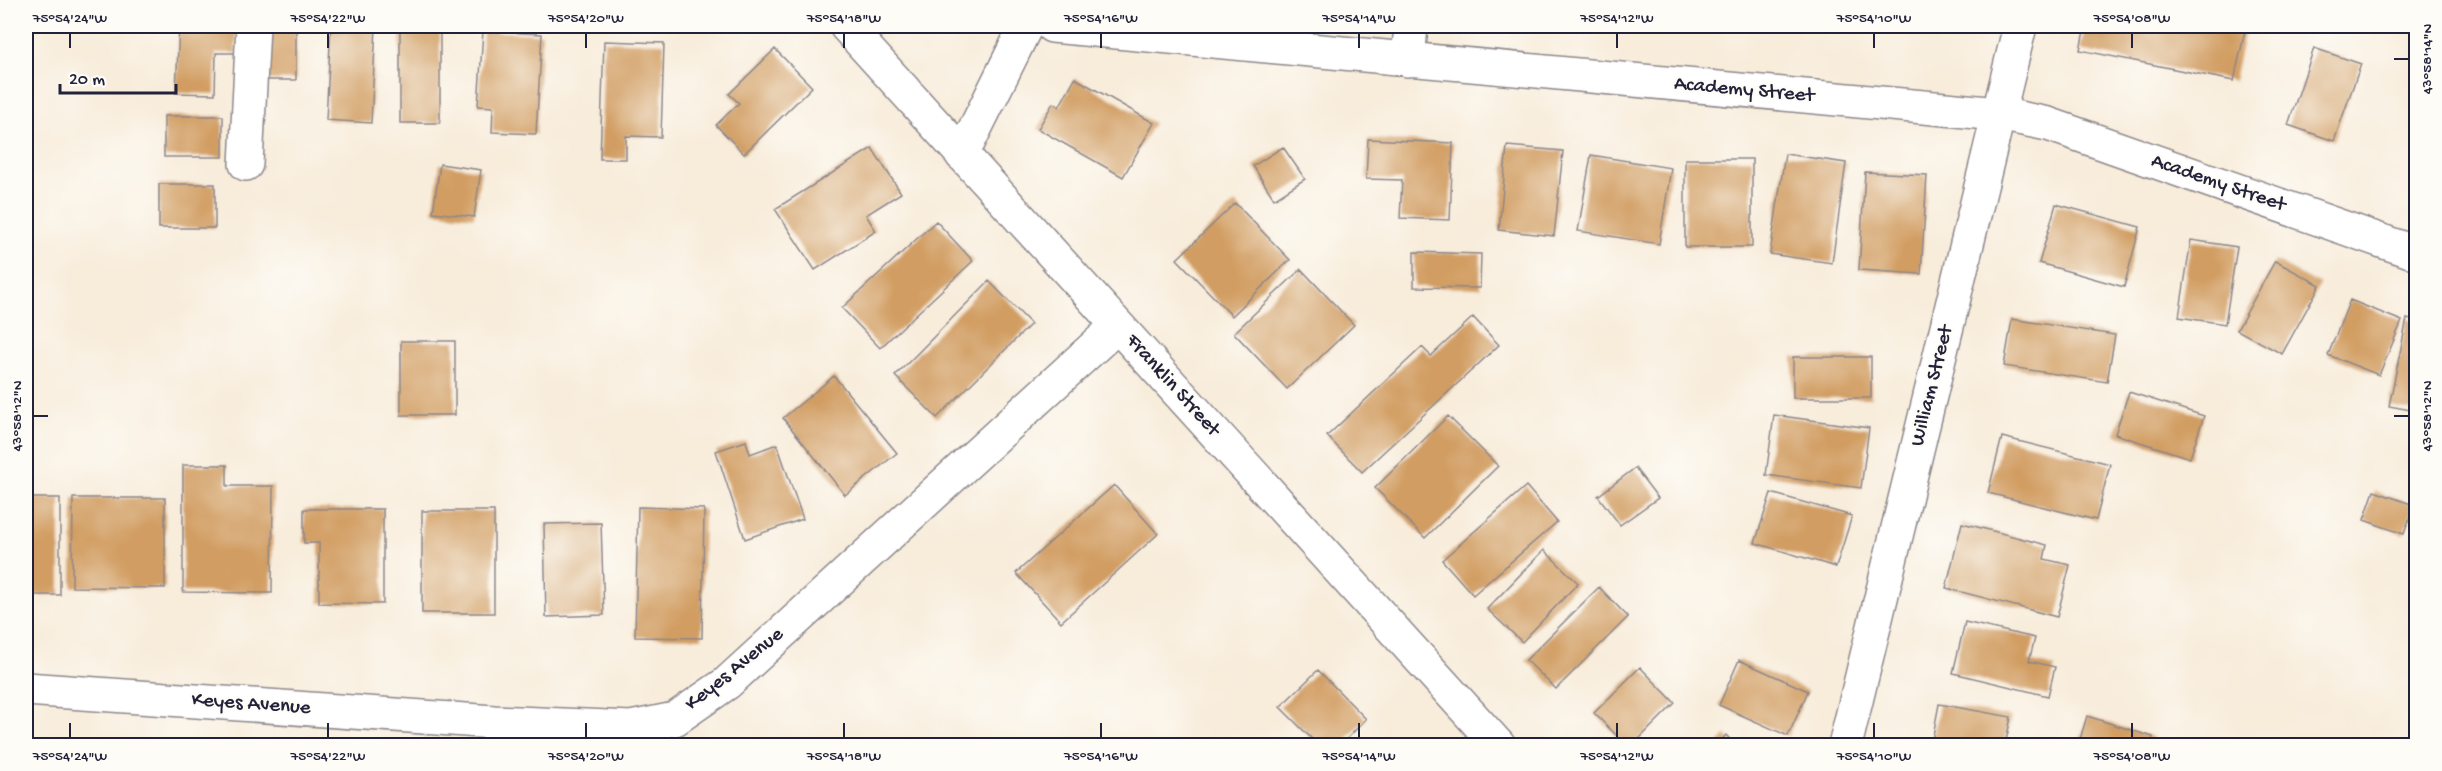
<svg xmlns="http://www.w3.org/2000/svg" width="2442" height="771" viewBox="0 0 2442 771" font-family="'Gochi Hand',sans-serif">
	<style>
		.building { fill: #d19d62 }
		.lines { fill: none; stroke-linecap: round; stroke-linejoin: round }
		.minor-casing { stroke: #8d878a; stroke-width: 36 }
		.minor { stroke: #fff; stroke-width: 33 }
		.ticks { fill: none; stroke: #22223b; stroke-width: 2 }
		.labels { text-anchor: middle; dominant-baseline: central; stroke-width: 4.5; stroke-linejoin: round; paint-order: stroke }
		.street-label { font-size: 21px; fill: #22223b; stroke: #fdfcf7 }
		.neatline { fill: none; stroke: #22223b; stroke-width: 2 }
		.ticks-label { font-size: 15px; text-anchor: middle; fill: #22223b }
	</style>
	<rect width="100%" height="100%" fill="#fdfcf7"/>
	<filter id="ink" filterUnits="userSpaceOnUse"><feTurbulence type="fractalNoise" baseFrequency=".0167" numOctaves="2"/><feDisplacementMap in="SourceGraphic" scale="12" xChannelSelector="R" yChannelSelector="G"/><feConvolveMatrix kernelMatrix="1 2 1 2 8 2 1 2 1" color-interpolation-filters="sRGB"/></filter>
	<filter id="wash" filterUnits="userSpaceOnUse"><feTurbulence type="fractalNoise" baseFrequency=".008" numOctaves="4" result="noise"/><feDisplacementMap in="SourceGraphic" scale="24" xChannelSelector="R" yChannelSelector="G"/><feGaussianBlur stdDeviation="1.35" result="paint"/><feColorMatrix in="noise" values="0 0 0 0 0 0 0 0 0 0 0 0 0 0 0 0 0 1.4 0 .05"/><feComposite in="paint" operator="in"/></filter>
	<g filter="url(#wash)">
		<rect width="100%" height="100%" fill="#f8ecda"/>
		<g id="blocks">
			<path class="building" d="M179,26H237L236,53H216L215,94L176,93Z
				M263,26H296V80H263Z
				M331,26H376L371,123L326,120Z
				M400,26H440V123H400Z
				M2085,26H2246L2234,81L2080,50Z
				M483,31L542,34L536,134L492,132L493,107L478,106Z
				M604,41L664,43L661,137L626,136V159H600Z
				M2314,48L2361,64L2334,141L2288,125Z
				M775,49L812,87L744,154L716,125L739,103L729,94Z
				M1075,78L1154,123L1123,177L1038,129L1053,103L1059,107Z
				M164,116H223V157H164Z
				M1368,139L1453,143L1450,220L1400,218L1402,180L1366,179Z
				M1507,146L1563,151L1554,236L1499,230Z
				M1283,147L1305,179L1274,199L1253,166Z
				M872,148L901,193L866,215L876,231L815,270L775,209Z
				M1785,154L1846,163L1832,263L1770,254Z
				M1591,155L1671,168L1659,244L1578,231Z
				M1685,159H1752V247H1685Z
				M440,164L481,170L474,217L433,212Z
				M1865,172L1927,175L1921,274L1859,270Z
				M159,184H215V228H159Z
				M1235,203L1290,260L1232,316L1177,259Z
				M2056,204L2140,227L2124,287L2039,263Z
				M936,221L973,261L880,348L842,308Z
				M2191,240L2237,247L2225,324L2179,317Z
				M1414,252L1481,254L1480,288L1414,287Z
				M2275,261L2320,285L2282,354L2237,330Z
				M1301,269L1354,325L1287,389L1234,333Z
				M989,281L1031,324L937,418L895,376Z
				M2350,300L2402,321L2379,375L2328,355Z
				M1473,317L1499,345L1362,472L1327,436L1422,347L1431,356Z
				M2012,319L2115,335L2107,382L2004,366Z
				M2407,319L2416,321V411L2389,406Z
				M401,341H455V415H401Z
				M1793,357H1871V398H1793Z
				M834,376L897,453L845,495L783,418Z
				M2129,392L2204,416L2190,458L2115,434Z
				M1774,415L1869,428L1861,488L1766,475Z
				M1448,416L1498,466L1425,538L1375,488Z
				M2002,437L2110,464L2096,520L1988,493Z
				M746,441L750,454L777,444L803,519L745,539L716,451Z
				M183,465H227V486H273L272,593L183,592Z
				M1635,468L1658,498L1620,525L1598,496Z
				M1114,485L1158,534L1061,622L1016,573Z
				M1526,486L1557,522L1473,595L1442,560Z
				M2374,491L2414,505L2404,534L2364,520Z
				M1771,493L1852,516L1836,567L1755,543Z
				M26,498H60V595H26Z
				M73,498H165V588L72,587Z
				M638,507L704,509L702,638L635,637Z
				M304,509H383V604L319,603V543H304Z
				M422,511H494V613H422Z
				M601,523L604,615L546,617L544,524Z
				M1962,523L2047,545L2044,559L2070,565L2057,617L1946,588Z
				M1544,550L1578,583L1522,642L1487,609Z
				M1599,587L1628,617L1556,689L1526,660Z
				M1965,622L2035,638L2029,661L2055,667L2048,696L1953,673Z
				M1739,660L1808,691L1788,736L1719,705Z
				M1640,667L1675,703L1632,746H1627L1594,713Z
				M1318,670L1366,719L1340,746H1319L1280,707Z
				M1939,704L2011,717L2005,746H1931Z
				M2087,716L2153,737L2150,746H2078Z
				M1726,735L1736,746H1716Z"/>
		</g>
	</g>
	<g filter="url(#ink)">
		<use href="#blocks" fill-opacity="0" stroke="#8d878a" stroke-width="1.5"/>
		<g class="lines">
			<g class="minor-casing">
				<path id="minor" d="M846,26L1499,746
					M1052,26L1999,114L2048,124L2416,253
					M1408,60L1411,26
					M962,155L1026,26
					M246,164L253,26
					M26,689L494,722L631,728L675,719L727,683L1117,326
					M1845,746L2020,26"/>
			</g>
			<use href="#minor" class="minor"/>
		</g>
	</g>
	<path class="ticks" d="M70,33V48M328,33V48M586,33V48M844,33V48M1101,33V48M1359,33V48M1617,33V48M1874,33V48M2132,33V48M2394,59H2409M33,416H48M2394,416H2409M70,723V738M328,723V738M586,723V738M844,723V738M1101,723V738M1359,723V738M1617,723V738M1874,723V738M2132,723V738"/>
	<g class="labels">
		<g class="street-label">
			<text transform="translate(1744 91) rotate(5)">Academy Street</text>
			<text transform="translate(2218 184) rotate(19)">Academy Street</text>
			<text transform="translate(1172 386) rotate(48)">Franklin Street</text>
			<text transform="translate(1933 386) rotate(-76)">William Street</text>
			<text transform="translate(735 670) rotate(-39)">Keyes Avenue</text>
			<text transform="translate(251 705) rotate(4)">Keyes Avenue</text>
		</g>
	</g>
	<rect width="2442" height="771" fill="none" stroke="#fdfcf7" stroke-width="66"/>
	<path d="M60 84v9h116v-9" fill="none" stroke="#22223b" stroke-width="3"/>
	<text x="69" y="84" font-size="18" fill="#22223b" stroke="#fdfcf7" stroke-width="4.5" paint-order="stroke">20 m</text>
	<rect x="33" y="33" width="2376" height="705" class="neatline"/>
	<g class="ticks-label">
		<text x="70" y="22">75°54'24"W</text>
		<text x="328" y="22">75°54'22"W</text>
		<text x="586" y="22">75°54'20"W</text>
		<text x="844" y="22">75°54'18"W</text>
		<text x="1101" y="22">75°54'16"W</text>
		<text x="1359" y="22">75°54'14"W</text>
		<text x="1617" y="22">75°54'12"W</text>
		<text x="1874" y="22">75°54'10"W</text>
		<text x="2132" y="22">75°54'08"W</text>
		<text transform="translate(2426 59) rotate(-90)" y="5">43°58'14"N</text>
		<text transform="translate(16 416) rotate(-90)" y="5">43°58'12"N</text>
		<text transform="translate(2426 416) rotate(-90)" y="5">43°58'12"N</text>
		<text x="70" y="760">75°54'24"W</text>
		<text x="328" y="760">75°54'22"W</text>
		<text x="586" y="760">75°54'20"W</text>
		<text x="844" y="760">75°54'18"W</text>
		<text x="1101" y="760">75°54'16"W</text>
		<text x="1359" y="760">75°54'14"W</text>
		<text x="1617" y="760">75°54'12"W</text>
		<text x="1874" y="760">75°54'10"W</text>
		<text x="2132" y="760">75°54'08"W</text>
	</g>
</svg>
